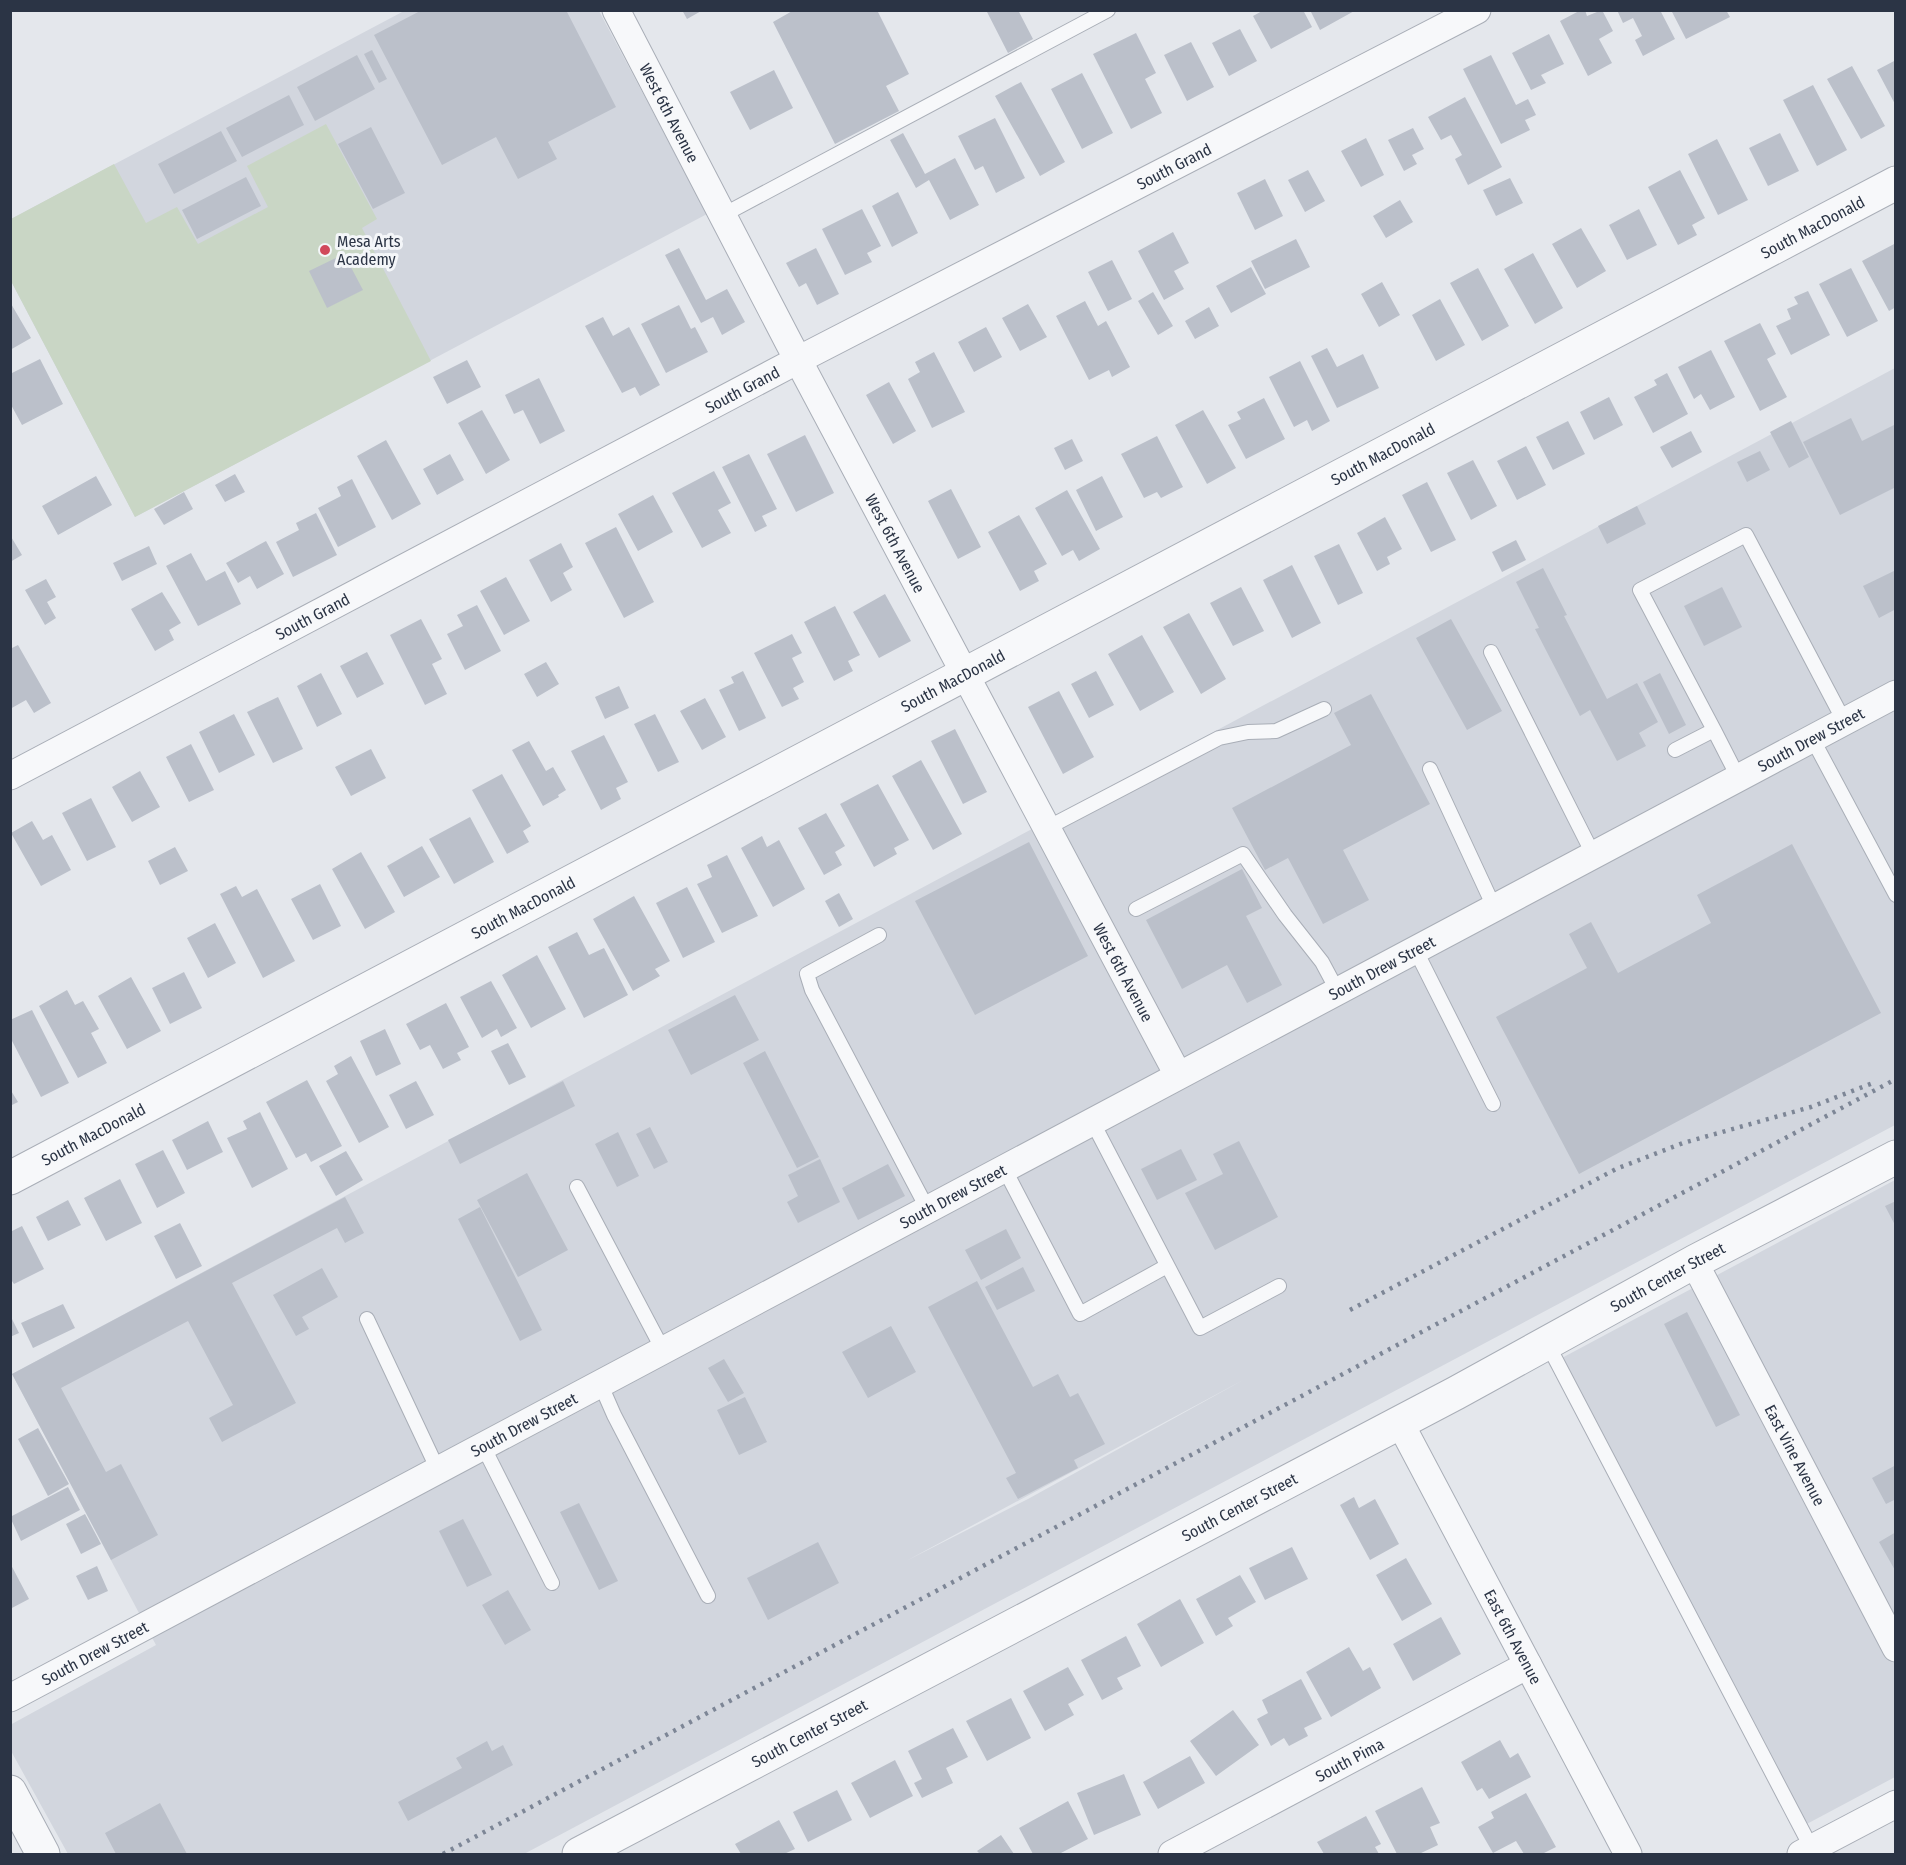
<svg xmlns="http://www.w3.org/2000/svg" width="1906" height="1865" viewBox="0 0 1906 1865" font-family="'Fira Sans Condensed',sans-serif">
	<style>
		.built { fill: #d2d6de; fill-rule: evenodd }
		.green { fill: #c9d6c5 }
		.building { fill: #bbc0ca }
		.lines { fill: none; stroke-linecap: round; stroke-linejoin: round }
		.service-casing { stroke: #a9aeb7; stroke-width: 16 }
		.minor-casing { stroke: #a9aeb7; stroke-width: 29 }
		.tertiary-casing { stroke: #a9aeb7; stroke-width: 35 }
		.service { stroke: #f7f8fa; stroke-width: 14 }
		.minor { stroke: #f7f8fa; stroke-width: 27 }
		.tertiary { stroke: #f7f8fa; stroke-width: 33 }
		.rail { stroke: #7d8696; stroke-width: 4.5; stroke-dasharray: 3 6; stroke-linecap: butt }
		.poi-dot { fill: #d1495b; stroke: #f4f6f9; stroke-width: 2 }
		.labels { text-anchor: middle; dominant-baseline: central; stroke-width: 6; stroke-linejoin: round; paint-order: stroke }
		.street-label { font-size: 16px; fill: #2b3445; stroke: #f4f6f9 }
		.poi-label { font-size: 16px; fill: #2b3445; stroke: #f4f6f9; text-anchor: start }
	</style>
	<rect width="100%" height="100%" fill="#e4e7ec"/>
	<path class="built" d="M404,11H599L707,214L135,517L11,281V219Z
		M1895,368V1125L524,1854H68L11,1751L10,1725L156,1645L12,1374ZM1245,1379L1028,1499L906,1561Z
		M1895,1180V1777L1803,1826L1560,1359Z"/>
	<path class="green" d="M326,124L377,219L362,228L431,361L135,517L11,281V219L114,164L146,223L177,207L198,244L268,207L247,166Z"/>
	<path class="building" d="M422,10H566L616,107L548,142L557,159L518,179L496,137L442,165L374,35Z
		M682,10H703L687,19Z
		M794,10H877L909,74L886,86L899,111L835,144L773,22Z
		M986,10H1018L1033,39L1008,53Z
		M1264,10H1303L1312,27L1271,49L1253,16Z
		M1310,10H1356L1320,30Z
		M1581,10H1585L1587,16L1602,10L1613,31L1599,39L1612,63L1588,76L1560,21Z
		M1617,10H1660L1675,39L1643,56L1635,40L1642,36L1633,18L1623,23Z
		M1671,10H1726L1730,17L1686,39Z
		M1240,29L1257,61L1229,76L1212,43Z
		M1136,33L1156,73L1145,79L1162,113L1131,129L1093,54Z
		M1549,34L1564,64L1541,75L1546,83L1531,90L1512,53Z
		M1191,42L1214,87L1187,101L1164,55Z
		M372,50L387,79L379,83L364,54Z
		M357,55L375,89L315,121L297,87Z
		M1491,55L1516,105L1528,99L1536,115L1525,120L1530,130L1501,144L1463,69Z
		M1896,60V106L1877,70Z
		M1852,66L1885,126L1861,139L1827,79Z
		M774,70L793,108L750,130L730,92Z
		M1082,73L1113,133L1082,149L1051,89Z
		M1021,82L1065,162L1040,176L995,96Z
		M1813,85L1847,150L1817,166L1783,100Z
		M289,95L304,125L242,157L226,128Z
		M1465,97L1502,167L1468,185L1455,159L1462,155L1451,135L1441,140L1428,117Z
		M995,118L1025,178L996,193L983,166L975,170L958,136Z
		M371,127L405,193L373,209L338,144Z
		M1413,128L1424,149L1412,155L1417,164L1404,171L1388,140Z
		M221,131L237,161L174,194L158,164Z
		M903,133L925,174L955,158L979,205L950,220L929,180L916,188L890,140Z
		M1780,133L1799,171L1768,186L1749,148Z
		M1366,138L1384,175L1361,187L1341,151Z
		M1717,139L1748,200L1718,215L1688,154Z
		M1308,170L1325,201L1305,212L1288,180Z
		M1680,170L1705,218L1692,225L1697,235L1678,245L1648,187Z
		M246,177L261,206L197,239L182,210Z
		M1510,178L1523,203L1496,216L1483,190Z
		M1265,179L1283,216L1255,230L1237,193Z
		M898,192L918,233L892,247L872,206Z
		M1400,200L1413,222L1386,238L1373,216Z
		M862,209L881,246L867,253L872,262L845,275L822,229Z
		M1639,209L1657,245L1627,260L1609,225Z
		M1581,228L1606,271L1577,288L1552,244Z
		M1173,232L1189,263L1174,271L1184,289L1164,300L1138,251Z
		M1296,239L1310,267L1265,289L1251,261Z
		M1896,243V307L1889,311L1862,261Z
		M679,248L706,300L727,289L745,322L722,335L713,317L701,323L665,255Z
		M816,248L839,294L817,305L806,283L799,287L786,263Z
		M1533,253L1563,308L1535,324L1504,269Z
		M344,254L363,290L327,308L309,271Z
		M1112,260L1132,299L1108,311L1088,272Z
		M1251,267L1266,294L1231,313L1216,286Z
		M1478,268L1509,326L1482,341L1450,283Z
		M1851,268L1878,321L1847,337L1819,284Z
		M1382,282L1400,315L1379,327L1361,294Z
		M1808,291L1830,335L1791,355L1776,326L1791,319L1787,309L1798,304L1794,297Z
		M1153,292L1173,326L1158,335L1138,301Z
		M1440,299L1465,345L1436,361L1412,315Z
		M1085,301L1098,326L1106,321L1130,367L1112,377L1109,370L1089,380L1056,316Z
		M10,302L31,338L10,350Z
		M1028,304L1047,337L1020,351L1002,318Z
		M679,305L691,329L695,327L708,352L666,373L641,324Z
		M1209,307L1219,326L1195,339L1185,321Z
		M603,317L613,336L629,327L660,385L640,396L635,387L622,393L585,326Z
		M1760,323L1776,354L1767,359L1787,397L1760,411L1724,341Z
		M986,327L1002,357L974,372L958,342Z
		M1327,348L1337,367L1363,354L1379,388L1337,408L1311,356Z
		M1711,350L1735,397L1710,410L1701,394L1694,399L1678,367Z
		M934,352L965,412L932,428L908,379L920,372L915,362Z
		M40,359L63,404L22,425L10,403V374Z
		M467,360L481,387L447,404L433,377Z
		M1300,361L1330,421L1312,431L1307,420L1294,427L1269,377Z
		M1667,373L1688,414L1653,433L1634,397L1657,385L1654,380Z
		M539,378L565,431L540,444L523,410L514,414L505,395Z
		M889,382L916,431L893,444L866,395Z
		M1609,397L1623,425L1594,440L1580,412Z
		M1264,398L1285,439L1246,459L1228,425L1241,419L1237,412Z
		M482,410L510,460L486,474L458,423Z
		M1203,410L1236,468L1207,484L1175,425Z
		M1851,418L1862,441L1896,424V487L1840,515L1803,442Z
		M1568,421L1585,454L1553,470L1536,437Z
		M1791,421L1809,457L1789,468L1770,432Z
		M1691,431L1702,452L1672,468L1660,447Z
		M805,435L834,493L796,512L767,454Z
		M1157,436L1183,487L1161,498L1157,492L1144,498L1121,454Z
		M1072,439L1083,461L1065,470L1054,448Z
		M386,440L421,504L392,520L357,456Z
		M1526,446L1546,485L1517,500L1497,461Z
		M1760,451L1770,470L1747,482L1737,462Z
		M450,454L464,480L437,495L423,469Z
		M749,454L777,509L762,516L767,526L755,532L722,467Z
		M1473,460L1497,506L1471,520L1447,473Z
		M714,471L731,503L718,510L731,533L702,548L672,493Z
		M235,474L245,492L225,502L215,485Z
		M96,476L112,505L58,535L42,506Z
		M1102,476L1123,517L1096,531L1076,490Z
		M352,479L376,527L338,547L318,508L341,496L337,487Z
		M1427,482L1456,540L1431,552L1402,495Z
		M951,489L981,547L958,559L928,501Z
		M1067,490L1100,549L1079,561L1073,550L1062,556L1035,508Z
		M184,492L193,509L164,525L154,509Z
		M653,495L673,532L638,551L618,514Z
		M1637,506L1646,524L1607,544L1598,526Z
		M316,513L337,555L293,577L276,542L299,530L296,523Z
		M1019,515L1047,564L1034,571L1039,581L1020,591L988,532Z
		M1385,517L1402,549L1387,557L1390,564L1377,571L1357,533Z
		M616,527L654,602L624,618L585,543Z
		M10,535L22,555L10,562Z
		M1516,540L1526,560L1502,572L1492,552Z
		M266,541L284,574L257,589L250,576L238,583L226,563Z
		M561,543L573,567L563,573L572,590L551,602L529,560Z
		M1339,544L1363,593L1338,605L1314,556Z
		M149,546L157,564L122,581L113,563Z
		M191,553L206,581L225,571L241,604L198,626L166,566Z
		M1292,565L1321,623L1292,638L1263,580Z
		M1543,568L1567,615L1564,616L1607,699L1637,683L1658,722L1639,733L1646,746L1617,761L1590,710L1580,716L1535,629L1539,628L1516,582Z
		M1896,570V609L1879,618L1863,586Z
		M506,577L530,621L504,635L480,591Z
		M46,579L56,597L47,602L56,618L45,625L25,590Z
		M1241,587L1264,631L1233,646L1210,603Z
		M1722,587L1742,627L1704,646L1684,606Z
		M162,592L181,623L169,630L174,640L155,651L131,609Z
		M885,594L911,641L879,658L853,612Z
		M477,605L501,651L465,670L447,634L463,626L457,615Z
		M835,606L860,655L848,661L853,671L834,681L804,622Z
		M1189,613L1226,679L1201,694L1163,627Z
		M421,619L442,659L432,664L447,694L425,705L390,635Z
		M1451,619L1502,711L1467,730L1416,638Z
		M792,634L802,653L792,658L804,682L793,688L799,699L782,707L754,653Z
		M1142,635L1174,692L1140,711L1108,654Z
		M18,645L51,703L34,713L26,700L10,709V649Z
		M367,652L384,684L357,698L340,666Z
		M546,662L559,684L537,697L524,674Z
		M743,671L766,718L739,731L719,690L734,683L731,677Z
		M1096,671L1114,705L1089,718L1071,684Z
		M321,673L342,714L317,727L297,686Z
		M1660,673L1686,725L1669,734L1643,682Z
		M619,686L629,708L605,719L595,697Z
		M1059,691L1094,757L1063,774L1028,707Z
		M1371,694L1430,804L1343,850L1369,900L1323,924L1288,858L1265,870L1232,808L1351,745L1334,713Z
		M278,697L303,749L273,763L247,712Z
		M705,698L726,737L702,750L680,711Z
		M234,714L255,755L219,773L199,732Z
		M655,714L679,762L658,772L634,724Z
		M955,729L987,792L963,804L931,741Z
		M604,735L628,782L616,788L621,799L601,810L571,751Z
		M529,741L546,771L553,767L566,790L558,795L559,797L543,806L512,750Z
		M191,744L214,790L189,802L166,757Z
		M371,749L386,778L351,796L335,767Z
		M921,760L962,834L933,850L892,776Z
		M140,771L160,807L132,822L112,787Z
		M502,774L531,826L523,831L529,842L507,854L472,790Z
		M878,784L909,840L894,848L897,854L874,867L840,804Z
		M91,798L116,847L87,861L62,813Z
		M826,813L845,846L835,852L842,865L824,875L798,828Z
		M470,817L494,862L454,884L429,839Z
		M32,821L43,840L52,835L71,870L41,886L11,833Z
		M762,836L767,847L779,840L805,889L773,907L741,848Z
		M1029,842L1088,956L975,1015L915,901Z
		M1792,844L1881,1013L1579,1174L1496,1017L1587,968L1569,934L1591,922L1618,973L1711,923L1697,895Z
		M422,846L440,877L404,897L387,866Z
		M175,847L188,871L160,885L148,861Z
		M361,852L395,912L365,929L332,869Z
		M727,855L758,916L722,933L697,884L712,877L707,865Z
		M1242,869L1262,908L1246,916L1282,985L1247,1003L1227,965L1182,989L1146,920Z
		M320,884L341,926L313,940L291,899Z
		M236,886L242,897L257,889L295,961L263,978L220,894Z
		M687,887L715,942L683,958L656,903Z
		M839,893L853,919L839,927L825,901Z
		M634,896L670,961L655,969L660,976L633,991L593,919Z
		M215,923L236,963L208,978L187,938Z
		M577,932L589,955L604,948L628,995L584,1018L548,947Z
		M537,955L566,1009L531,1028L502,975Z
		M184,972L202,1008L170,1024L152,988Z
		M131,977L161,1031L127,1049L98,996Z
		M491,981L517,1028L501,1037L497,1029L482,1038L460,997Z
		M67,990L75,1005L83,1001L99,1029L91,1033L107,1063L78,1078L39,1006Z
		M735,995L759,1040L691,1075L668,1030Z
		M446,1003L469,1047L457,1053L461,1060L443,1069L430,1045L420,1050L406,1024Z
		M32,1010L69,1083L41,1097L10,1037V1020Z
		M385,1029L401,1064L376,1076L360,1041Z
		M508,1043L526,1077L509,1085L491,1051Z
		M765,1051L819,1157L797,1168L743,1063Z
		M351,1056L389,1127L359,1143L326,1081L338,1074L334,1066Z
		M307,1080L342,1146L311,1162L306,1153L296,1158L266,1102Z
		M416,1081L434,1115L406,1129L389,1095Z
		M563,1081L575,1106L460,1164L448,1140Z
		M10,1089L18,1102L10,1106Z
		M260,1112L288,1169L252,1188L227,1138L247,1129L243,1121Z
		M208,1121L223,1152L187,1170L172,1140Z
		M650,1127L668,1162L654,1169L636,1134Z
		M618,1132L639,1176L617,1187L595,1144Z
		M1239,1141L1278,1217L1215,1250L1185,1193L1223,1174L1213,1154Z
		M1181,1149L1197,1180L1157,1200L1141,1169Z
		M163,1150L185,1193L157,1208L135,1164Z
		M346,1151L363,1180L336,1196L319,1166Z
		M820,1159L840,1202L798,1223L787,1202L798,1196L788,1175Z
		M888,1164L905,1196L858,1220L842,1188Z
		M527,1173L568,1250L518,1277L477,1200Z
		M120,1179L142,1223L106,1241L84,1198Z
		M345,1197L364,1233L345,1243L337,1228L232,1283L296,1403L222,1442L209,1418L233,1405L188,1321L61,1388L106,1472L121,1464L158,1535L111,1560L12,1374Z
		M68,1200L81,1225L48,1241L36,1217Z
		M1896,1201V1227L1885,1206Z
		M480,1207L542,1330L520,1341L458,1219Z
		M180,1223L202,1266L176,1279L154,1236Z
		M22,1226L44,1269L14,1284L10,1278V1232Z
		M1006,1229L1021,1258L981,1280L965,1250Z
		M1023,1267L1035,1291L997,1310L985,1287Z
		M322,1268L338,1297L302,1317L309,1329L296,1336L273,1295Z
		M977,1281L1033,1387L1058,1374L1070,1397L1078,1393L1105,1444L1074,1460L1078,1468L1018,1499L1006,1478L1016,1473L928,1307Z
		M63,1304L75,1328L33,1348L21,1323Z
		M1687,1312L1740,1415L1716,1427L1664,1324Z
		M10,1315L19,1333L10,1337Z
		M891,1326L916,1372L868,1398L842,1352Z
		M724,1359L744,1393L728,1402L708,1368Z
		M745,1397L767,1442L739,1455L717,1410Z
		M38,1428L69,1484L48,1496L18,1439Z
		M1896,1465V1499L1886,1504L1872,1478Z
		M68,1487L80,1510L21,1541L10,1517Z
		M1354,1497L1359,1508L1375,1499L1399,1544L1370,1560L1340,1505Z
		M579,1503L618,1581L599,1590L560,1512Z
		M85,1514L101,1544L81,1554L66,1524Z
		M463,1519L492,1575L467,1587L439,1531Z
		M1896,1532V1572L1879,1542Z
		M818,1542L839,1583L768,1620L747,1578Z
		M1292,1547L1308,1579L1265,1600L1249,1568Z
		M1406,1558L1432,1604L1402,1621L1376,1575Z
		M10,1563L29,1599L10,1609Z
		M97,1566L108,1591L88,1600L76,1576Z
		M1240,1575L1256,1602L1228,1618L1233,1626L1216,1636L1196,1599Z
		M508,1590L531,1630L505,1645L482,1605Z
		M1180,1599L1204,1643L1161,1667L1137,1624Z
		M1441,1617L1461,1654L1413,1681L1393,1644Z
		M1126,1636L1141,1666L1117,1678L1123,1689L1102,1700L1081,1660Z
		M1349,1647L1363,1671L1370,1667L1381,1688L1331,1717L1306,1672Z
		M1068,1667L1084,1695L1068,1704L1074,1715L1045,1731L1023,1691Z
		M1301,1679L1322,1719L1304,1728L1308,1736L1289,1746L1284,1738L1271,1746L1257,1719L1268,1713L1262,1700Z
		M1011,1698L1031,1738L987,1761L966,1721Z
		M1233,1710L1259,1745L1216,1776L1190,1741Z
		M953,1728L968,1757L946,1768L953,1783L922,1798L914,1783L922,1779L908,1751Z
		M1500,1740L1510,1758L1518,1753L1531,1777L1489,1799L1482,1788L1477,1791L1461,1762Z
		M487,1741L492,1751L503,1745L513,1765L408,1821L398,1802L462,1768L456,1758Z
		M1190,1756L1205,1783L1158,1809L1143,1782Z
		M895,1760L913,1796L870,1818L851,1783Z
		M1124,1774L1141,1815L1094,1835L1077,1793Z
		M1422,1787L1440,1823L1430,1827L1438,1845L1419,1854H1397L1375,1811Z
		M837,1790L852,1820L808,1842L793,1812Z
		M1526,1793L1556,1847L1542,1854H1524L1516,1841L1493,1853L1478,1827L1494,1818L1491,1812Z
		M1068,1801L1088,1839L1059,1854H1033L1019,1828Z
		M160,1803L187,1854H116L105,1833Z
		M1366,1816L1381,1844L1375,1847L1379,1854H1324L1317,1842Z
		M779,1820L795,1849L784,1854H741L735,1844Z
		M1001,1835L1014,1854H980L977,1851Z"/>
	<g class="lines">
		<g class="service-casing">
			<path id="service" d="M723,215L1108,10
				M1491,652L1593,854
				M1714,730L1640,590L1746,535L1844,721
				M1812,738L1896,895
				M1675,750L1714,730L1738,777
				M1430,769L1494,907
				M1047,828L1219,738L1248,732L1276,731L1324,709
				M1136,909L1243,854L1285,915L1322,962L1337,990
				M879,935L807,974L812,990L927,1208
				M1415,949L1493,1104
				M1092,1121L1200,1328L1279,1286
				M1004,1168L1080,1314L1167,1266
				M577,1187L663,1350
				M367,1319L438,1470
				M1547,1343L1812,1849
				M600,1383L614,1415L708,1596
				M483,1446L552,1583"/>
		</g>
		<g class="minor-casing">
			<g id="minor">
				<path id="s1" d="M616,10L789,343L1178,1075"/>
				<path id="s2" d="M10,776L798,360L1477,10"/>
				<path id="s3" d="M1694,1262L1896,1648"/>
				<path id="s4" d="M1399,1421L1628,1854"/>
				<path id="s5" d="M10,1698L1896,694"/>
				<path id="s6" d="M1172,1854L1528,1665"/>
				<path d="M1801,1854L1896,1804"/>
			</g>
		</g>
		<g class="tertiary-casing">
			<g id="tertiary">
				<path id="s7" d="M10,1178L1896,183"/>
				<path d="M10,1792L43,1854"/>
				<path id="s8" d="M579,1854L1456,1393L1694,1262L1896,1157"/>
			</g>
		</g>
		<use href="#service" class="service"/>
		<use href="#minor" class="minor"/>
		<use href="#tertiary" class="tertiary"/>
		<path class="rail" d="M1350,1310L1616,1169L1683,1143L1811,1107L1873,1083
			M443,1854L1896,1079"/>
	</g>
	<circle class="poi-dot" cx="325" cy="250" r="6"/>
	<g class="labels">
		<g class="street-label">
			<text stroke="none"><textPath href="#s1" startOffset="116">West 6th Avenue</textPath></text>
			<text stroke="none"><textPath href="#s2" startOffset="1314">South Grand</textPath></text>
			<text stroke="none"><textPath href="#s7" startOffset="2038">South MacDonald</textPath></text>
			<text stroke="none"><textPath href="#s2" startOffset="828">South Grand</textPath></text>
			<text stroke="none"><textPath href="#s7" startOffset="1552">South MacDonald</textPath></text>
			<text stroke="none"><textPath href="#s1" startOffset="602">West 6th Avenue</textPath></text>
			<text stroke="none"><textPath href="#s2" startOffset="342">South Grand</textPath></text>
			<text stroke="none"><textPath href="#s7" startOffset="1066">South MacDonald</textPath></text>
			<text stroke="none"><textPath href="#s5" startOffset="2040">South Drew Street</textPath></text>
			<text stroke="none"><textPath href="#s7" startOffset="580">South MacDonald</textPath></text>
			<text stroke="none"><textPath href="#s5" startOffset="1554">South Drew Street</textPath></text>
			<text stroke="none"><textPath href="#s1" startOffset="1088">West 6th Avenue</textPath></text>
			<text stroke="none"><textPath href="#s7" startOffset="94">South MacDonald</textPath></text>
			<text stroke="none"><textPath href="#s5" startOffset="1068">South Drew Street</textPath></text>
			<text stroke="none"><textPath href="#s8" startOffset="1232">South Center Street</textPath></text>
			<text stroke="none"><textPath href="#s5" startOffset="582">South Drew Street</textPath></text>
			<text stroke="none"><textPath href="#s3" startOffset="218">East Vine Avenue</textPath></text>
			<text stroke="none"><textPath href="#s8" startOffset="746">South Center Street</textPath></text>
			<text stroke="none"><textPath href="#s4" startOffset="244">East 6th Avenue</textPath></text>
			<text stroke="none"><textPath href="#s5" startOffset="96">South Drew Street</textPath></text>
			<text stroke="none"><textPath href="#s8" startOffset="260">South Center Street</textPath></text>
			<text stroke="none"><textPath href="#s6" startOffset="201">South Pima</textPath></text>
		</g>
		<g class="poi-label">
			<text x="337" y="241">Mesa Arts<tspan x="337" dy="18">Academy</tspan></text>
		</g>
	</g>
	<rect width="1906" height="1865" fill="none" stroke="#2b3445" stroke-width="24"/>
</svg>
